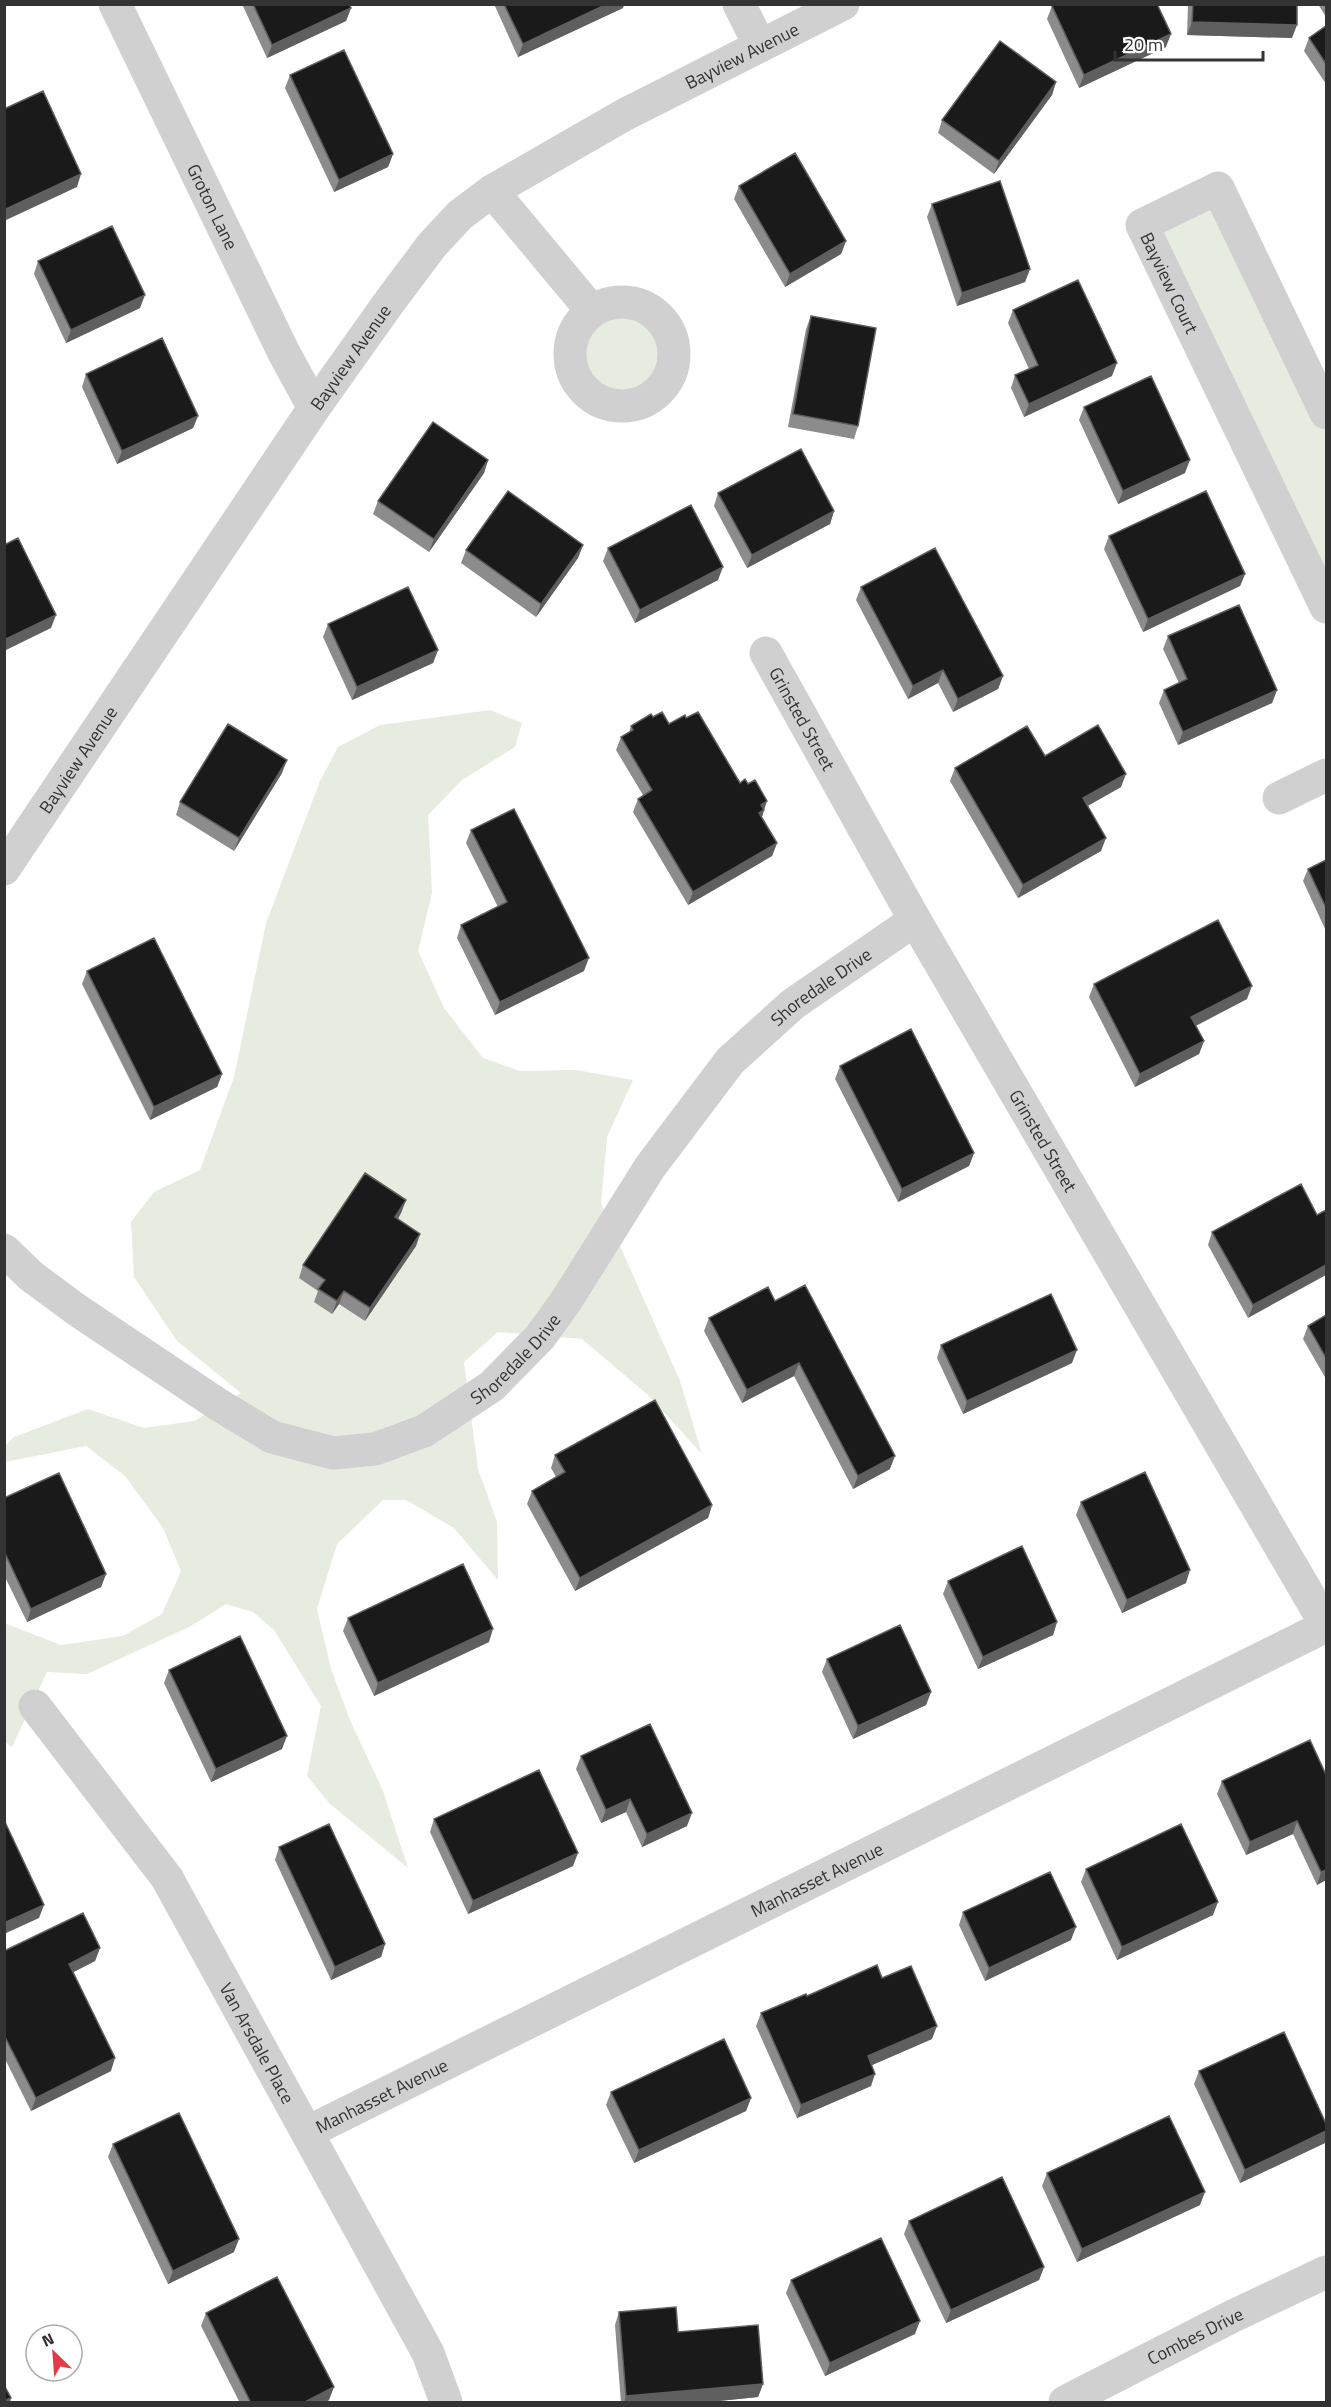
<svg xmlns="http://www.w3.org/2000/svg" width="1331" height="2407" viewBox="0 0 1331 2407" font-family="'Titillium Web',sans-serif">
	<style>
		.green { fill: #e6ecdf }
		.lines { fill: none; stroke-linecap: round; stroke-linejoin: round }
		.minor { stroke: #d0d0d0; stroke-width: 33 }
		.wall { fill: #8c8c8c }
		.shaded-wall { fill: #5f5f5f }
		.building { fill: #1a1a1a; stroke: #5f5f5f; stroke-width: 1.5 }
		.labels { text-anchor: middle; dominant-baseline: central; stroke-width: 6; stroke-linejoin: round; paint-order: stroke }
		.street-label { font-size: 18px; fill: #333; stroke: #fff }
	</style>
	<rect width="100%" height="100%" fill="#fff"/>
	<path class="green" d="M1218,188L1326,413V607L1142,225Z
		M570 354a52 52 0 1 1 104 0a52 52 0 1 1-104 0Z
		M490,710L522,723L515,747L462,780L428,815L432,893L418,951L444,1008L483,1058L520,1071L576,1070L633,1080L607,1137L601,1203L680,1381L702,1454L648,1395L582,1339L498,1332L464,1362L478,1469L497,1522L498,1580L454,1528L406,1500H383L337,1544L317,1609L331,1669L350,1720L383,1791L408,1868L330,1804L307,1776L321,1706L274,1630L253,1612L226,1604L191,1626L87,1674L47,1672L12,1747L5,1742L4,1623L61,1645L123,1636L162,1614L181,1571L163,1528L125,1476L86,1446L5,1462V1446L14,1437L88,1409L144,1428L194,1421L241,1393L177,1341L134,1277L131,1222L154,1192L200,1170L234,1077L266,923L320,781L338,747L380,725Z"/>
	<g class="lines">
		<g class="minor">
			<path id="s1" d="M115,4L284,353L314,408"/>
			<path d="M739,4L760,46"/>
			<path d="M492,191L592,311"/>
			<circle cx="622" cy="354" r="52"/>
			<path id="s2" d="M1326,413L1218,188L1142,225L1326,607"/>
			<path id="s3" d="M766,653L915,920L1326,1625"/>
			<path d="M1279,798L1326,775"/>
			<path id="s4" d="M4,869L314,408L390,301L432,245L460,215L492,191L624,115L843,4"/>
			<path id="s5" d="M4,1250L31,1276L77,1310L219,1405L272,1437L333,1453L375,1449L424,1431L492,1386L540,1337L566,1301L650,1167L730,1061L793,1004L915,920"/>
			<path id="s6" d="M35,1706L167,1878L428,2353L446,2402"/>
			<path id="s7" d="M308,2132L1326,1626"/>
			<path id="s8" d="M1065,2402L1231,2317L1326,2272"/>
		</g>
	</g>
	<path class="wall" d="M242,4H349L351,8L346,21L267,58Z
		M494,4H624L623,8L518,57Z
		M1188,4H1297L1292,38L1187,35Z
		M1318,4H1326V17Z
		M1052,6L1166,47L1079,88L1047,19Z
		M1326,26V84L1304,51L1309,38Z
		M290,75L393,154L388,167L334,192L285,88Z
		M1056,82L1052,95L994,174L938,133L942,120Z
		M739,186L846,241L841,254L785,287L734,199Z
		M932,204L1030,269L1025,282L957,306L927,217Z
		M38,261L140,308L66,343L34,274Z
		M1013,310L1112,376L1024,417L1011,388L1015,375L1029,369L1008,323Z
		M811,316L858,426L854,439L788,427L806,329Z
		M86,374L198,416L193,428L117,464L82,387Z
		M1084,407L1185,473L1118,504L1079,420Z
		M488,460L484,473L429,552L373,514L378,501Z
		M718,493L834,511L830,524L747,568L714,506Z
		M1109,536L1245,574L1240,586L1143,632L1104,549Z
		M583,545L578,558L536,617L461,563L466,550Z
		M608,548L718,580L635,623L603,561Z
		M861,587L1003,676L998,689L953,712L938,683L908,699L856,600Z
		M328,624L438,650L433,663L352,700L323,637Z
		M1168,636L1277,690L1272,703L1178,745L1159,703L1164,690L1179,683L1163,649Z
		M653,717L669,724L686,718L740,783L764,809L762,817L777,843L772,856L688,905L633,812L638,799L643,795L616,750L621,737L629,733L631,726Z
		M1045,756L1121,787L1088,806L1101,851L1018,898L950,781L955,768Z
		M282,773L234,851L176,815L180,802Z
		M471,830L584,971L495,1015L457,938L461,925L498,907L466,843Z
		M1326,860V931L1303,881L1308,869Z
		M87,971L222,1074L217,1087L150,1120L82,984Z
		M1094,984L1247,999L1196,1026L1204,1041L1199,1054L1135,1087L1089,997Z
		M840,1066L974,1153L969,1166L898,1202L835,1079Z
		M1301,1184L1248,1318L1208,1245L1212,1232Z
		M406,1200L401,1213L398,1219L420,1234L416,1246L365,1321L339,1304L332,1314L314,1302L318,1291L299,1278L303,1265Z
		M775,1301L890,1469L853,1489L794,1376L742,1403L704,1331L709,1318Z
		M1326,1315V1379L1303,1339L1308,1326Z
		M941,1345L1072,1363L963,1414L937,1358Z
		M555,1455L712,1505L708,1518L575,1591L527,1504L532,1491L556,1477L551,1468Z
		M4,1498L106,1574L101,1587L27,1622L4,1575Z
		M1081,1502L1186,1583L1122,1613L1076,1515Z
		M948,1581L1057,1622L1053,1635L978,1669L943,1594Z
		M348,1618L489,1642L374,1696L343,1631Z
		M827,1659L931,1692L926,1705L853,1739L822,1672Z
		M169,1670L282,1749L211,1782L164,1683Z
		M1310,1740L1326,1880L1317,1885L1293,1834L1246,1855L1217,1794L1222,1781Z
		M581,1756L687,1826L642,1847L626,1812L601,1823L576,1769Z
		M434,1819L573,1866L468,1914L430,1832Z
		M279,1847L385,1944L381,1957L331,1980L275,1860Z
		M1086,1869L1213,1915L1117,1960L1081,1882Z
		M963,1912L1071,1940L985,1981L959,1925Z
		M100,1948L95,1961L73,1972L111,2071L31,2111L4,2057V1951Z
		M882,1978L932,2039L872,2065L871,2086L797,2118L756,2026L761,2013L807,1996Z
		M1199,2071L1325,2143L1240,2183L1194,2084Z
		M611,2092L751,2098L746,2111L634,2163L606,2105Z
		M113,2144L234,2252L168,2284L108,2157Z
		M1047,2173L1200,2205L1077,2262L1042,2186Z
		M909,2221L1044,2267L1039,2280L946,2323L904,2234Z
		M791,2280L915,2334L825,2376L786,2293Z
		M619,2312L678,2332L763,2384L758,2397L699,2403H621L615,2325Z
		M206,2313L329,2400L324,2403H240L201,2326Z"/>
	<path class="shaded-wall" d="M607,4H624L623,8L518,57L523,44Z
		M351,8L346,21L267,58L272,45Z
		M1192,22L1297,25L1292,38L1187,35Z
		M1171,34L1166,47L1079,88L1084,75Z
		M1056,82L1052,95L994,174L999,161Z
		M393,154L388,167L334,192L339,180Z
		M81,174L77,187L4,221V210Z
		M846,241L841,254L785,287L790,274Z
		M1030,269L1025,282L957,306L962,293Z
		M145,295L140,308L66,343L71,330Z
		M1117,363L1112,376L1024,417L1029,404Z
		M198,416L193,428L117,464L122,451Z
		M488,460L484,473L429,552L434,539Z
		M1190,460L1185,473L1118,504L1123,491Z
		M834,511L830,524L747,568L752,555Z
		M583,545L578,558L536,617L541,604Z
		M723,567L718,580L635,623L640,610Z
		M1245,574L1240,586L1143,632L1148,619Z
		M56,615L51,628L4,651V640Z
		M438,650L433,663L352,700L357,687Z
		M943,670L938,683L908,699L913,686Z
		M1003,676L998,689L953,712L958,699Z
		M1277,690L1272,703L1178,745L1183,732Z
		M287,760L282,773L234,851L239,838Z
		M1126,774L1121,787L1078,811L1083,798Z
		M767,801L760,823L755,826L761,805Z
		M1106,838L1101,851L1018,898L1023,885Z
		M777,843L772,856L688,905L693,892Z
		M589,958L584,971L495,1015L500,1002Z
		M1252,986L1247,999L1187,1030L1191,1017Z
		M1204,1041L1199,1054L1135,1087L1140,1074Z
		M222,1074L217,1087L150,1120L154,1107Z
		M974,1153L969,1166L898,1202L902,1189Z
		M406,1200L401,1213L391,1230L395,1217Z
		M420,1234L416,1246L365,1321L370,1308Z
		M1326,1265V1275L1248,1318L1253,1305Z
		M344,1291L339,1304L332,1314L337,1301Z
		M1077,1350L1072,1363L963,1414L967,1401Z
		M799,1363L794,1376L742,1403L747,1390Z
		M895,1456L890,1469L853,1489L858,1476Z
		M712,1505L708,1518L575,1591L580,1578Z
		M1190,1570L1186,1583L1122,1613L1127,1600Z
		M106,1574L101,1587L27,1622L31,1609Z
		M1057,1622L1053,1635L978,1669L983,1657Z
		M493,1629L489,1642L374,1696L378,1683Z
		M931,1692L926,1705L853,1739L858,1726Z
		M287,1736L282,1749L211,1782L216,1769Z
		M630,1799L626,1812L601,1823L606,1810Z
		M692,1813L687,1826L642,1847L647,1834Z
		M1297,1821L1293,1834L1246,1855L1250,1842Z
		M578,1853L573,1866L468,1914L473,1901Z
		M1326,1870V1880L1317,1885L1321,1872Z
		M1218,1902L1213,1915L1117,1960L1122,1947Z
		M44,1905L39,1918L4,1934V1923Z
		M1076,1927L1071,1940L985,1981L989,1968Z
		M385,1944L381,1957L331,1980L335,1967Z
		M100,1948L95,1961L64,1977L69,1964Z
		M937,2026L932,2039L863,2069L868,2056Z
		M115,2058L111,2071L31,2111L36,2098Z
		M875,2074L871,2086L797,2118L801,2105Z
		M751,2098L746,2111L634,2163L639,2150Z
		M1326,2131V2138L1325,2143L1240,2183L1245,2170Z
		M1205,2192L1200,2205L1077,2262L1082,2249Z
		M239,2239L234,2252L168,2284L173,2271Z
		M1044,2267L1039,2280L946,2323L951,2310Z
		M920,2321L915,2334L825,2376L830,2363Z
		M763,2384L758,2397L699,2403H624L626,2396Z
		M334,2387L329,2400L324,2403H303Z
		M11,2398L10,2403H4V2401Z"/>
	<path class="building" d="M253,4H349L351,8L272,45Z
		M504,4H607L523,44Z
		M1056,4H1157L1171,34L1084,75L1052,6Z
		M1193,4H1297V25L1192,22Z
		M1326,26V64L1309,38Z
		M1000,41L1056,82L999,161L942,120Z
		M344,50L393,154L339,180L290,75Z
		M43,91L81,174L4,210V109Z
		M795,153L846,241L790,274L739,186Z
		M1000,181L1030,269L962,293L932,204Z
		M112,226L145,295L71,330L38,261Z
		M1078,280L1117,363L1029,404L1015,375L1038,365L1013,310Z
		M811,316L876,328L858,426L793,414Z
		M162,338L198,416L122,451L86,374Z
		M1151,376L1190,460L1123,491L1084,407Z
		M433,422L488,460L434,539L378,501Z
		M801,449L834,511L752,555L718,493Z
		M508,491L583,545L541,604L466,550Z
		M1206,491L1245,574L1148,619L1109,536Z
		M691,505L723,567L640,610L608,548Z
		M18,538L56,615L4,640V545Z
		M935,548L1003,676L958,699L943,670L913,686L861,587Z
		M408,587L438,650L357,687L328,624Z
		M1239,605L1277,690L1183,732L1164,690L1187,679L1168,636Z
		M662,712L669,724L685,715L686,718L698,712L740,783L745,779L748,784L755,780L767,801L761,805L764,810L759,813L777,843L693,892L638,799L652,790L621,737L633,730L631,726L651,714L653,717Z
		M228,724L287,760L239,838L180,802Z
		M1098,725L1126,774L1083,798L1106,838L1023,885L955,768L1027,726L1045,756Z
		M514,809L589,958L500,1002L461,925L507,902L471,830Z
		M1326,860V908L1308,869Z
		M1218,920L1252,986L1191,1017L1204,1041L1140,1074L1094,984Z
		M154,938L222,1074L154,1107L87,971Z
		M911,1029L974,1153L902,1189L840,1066Z
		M365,1173L406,1200L395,1217L420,1234L370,1308L344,1291L337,1301L318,1289L325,1280L303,1265Z
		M1301,1184L1317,1215L1326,1210V1265L1253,1305L1212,1232Z
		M805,1285L895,1456L858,1476L799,1363L747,1390L709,1318L768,1287L775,1301Z
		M1051,1294L1077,1350L967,1401L941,1345Z
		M1326,1315V1358L1308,1326Z
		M655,1400L712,1505L580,1578L532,1491L565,1472L555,1455Z
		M1145,1472L1190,1570L1127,1600L1081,1502Z
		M59,1473L106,1574L31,1609L4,1551V1498Z
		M1022,1546L1057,1622L983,1657L948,1581Z
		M463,1564L493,1629L378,1683L348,1618Z
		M900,1625L931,1692L858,1726L827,1659Z
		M240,1636L287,1736L216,1769L169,1670Z
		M650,1724L692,1813L647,1834L630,1799L606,1810L581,1756Z
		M1310,1740L1326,1775V1870L1321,1872L1297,1821L1250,1842L1222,1781Z
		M539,1770L578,1853L473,1901L434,1819Z
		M4,1820L44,1905L4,1923Z
		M329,1824L385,1944L335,1967L279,1847Z
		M1181,1824L1218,1902L1122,1947L1086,1869Z
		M1050,1872L1076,1927L989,1968L963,1912Z
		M83,1913L100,1948L69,1964L115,2058L36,2098L4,2035V1951Z
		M877,1965L882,1978L911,1966L937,2026L868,2056L875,2074L801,2105L761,2013L806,1994L807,1996Z
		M1284,2032L1326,2124V2131L1245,2170L1199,2071Z
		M724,2039L751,2098L639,2150L611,2092Z
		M179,2113L239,2239L173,2271L113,2144Z
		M1169,2116L1205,2192L1082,2249L1047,2173Z
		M1002,2177L1044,2267L951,2310L909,2221Z
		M881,2238L920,2321L830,2363L791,2280Z
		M277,2277L334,2387L303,2403H251L206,2313Z
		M676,2307L678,2332L758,2325L763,2384L626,2396L619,2312Z
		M4,2385L11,2398L4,2401Z"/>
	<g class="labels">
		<g class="street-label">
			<text stroke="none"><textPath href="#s4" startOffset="1122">Bayview Avenue</textPath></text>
			<text stroke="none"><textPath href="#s1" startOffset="225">Groton Lane</textPath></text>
			<text stroke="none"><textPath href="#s2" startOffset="398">Bayview Court</textPath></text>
			<text stroke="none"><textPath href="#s4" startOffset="618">Bayview Avenue</textPath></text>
			<text stroke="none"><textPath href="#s3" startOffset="75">Grinsted Street</textPath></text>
			<text stroke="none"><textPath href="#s4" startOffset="132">Bayview Avenue</textPath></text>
			<text stroke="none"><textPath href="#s5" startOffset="1088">Shoredale Drive</textPath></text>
			<text stroke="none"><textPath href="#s3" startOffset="561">Grinsted Street</textPath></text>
			<text stroke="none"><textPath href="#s5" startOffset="602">Shoredale Drive</textPath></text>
			<text stroke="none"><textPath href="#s7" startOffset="568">Manhasset Avenue</textPath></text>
			<text stroke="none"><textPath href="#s6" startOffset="405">Van Arsdale Place</textPath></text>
			<text stroke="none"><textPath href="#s7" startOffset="82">Manhasset Avenue</textPath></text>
			<text stroke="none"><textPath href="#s8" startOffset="146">Combes Drive</textPath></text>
		</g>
	</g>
	<rect width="1331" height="2407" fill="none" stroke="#333333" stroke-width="12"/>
	<g transform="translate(54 2353) rotate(335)"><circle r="28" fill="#ffffff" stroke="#adadad" stroke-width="1.5"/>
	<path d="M0-4.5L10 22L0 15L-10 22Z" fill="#e63946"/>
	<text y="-9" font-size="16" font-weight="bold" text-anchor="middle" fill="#333333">N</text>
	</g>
	<path d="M1115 51v9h148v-9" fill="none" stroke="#333333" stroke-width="3"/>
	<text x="1124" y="51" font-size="18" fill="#333333" stroke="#ffffff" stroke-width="4.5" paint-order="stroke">20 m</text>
</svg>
